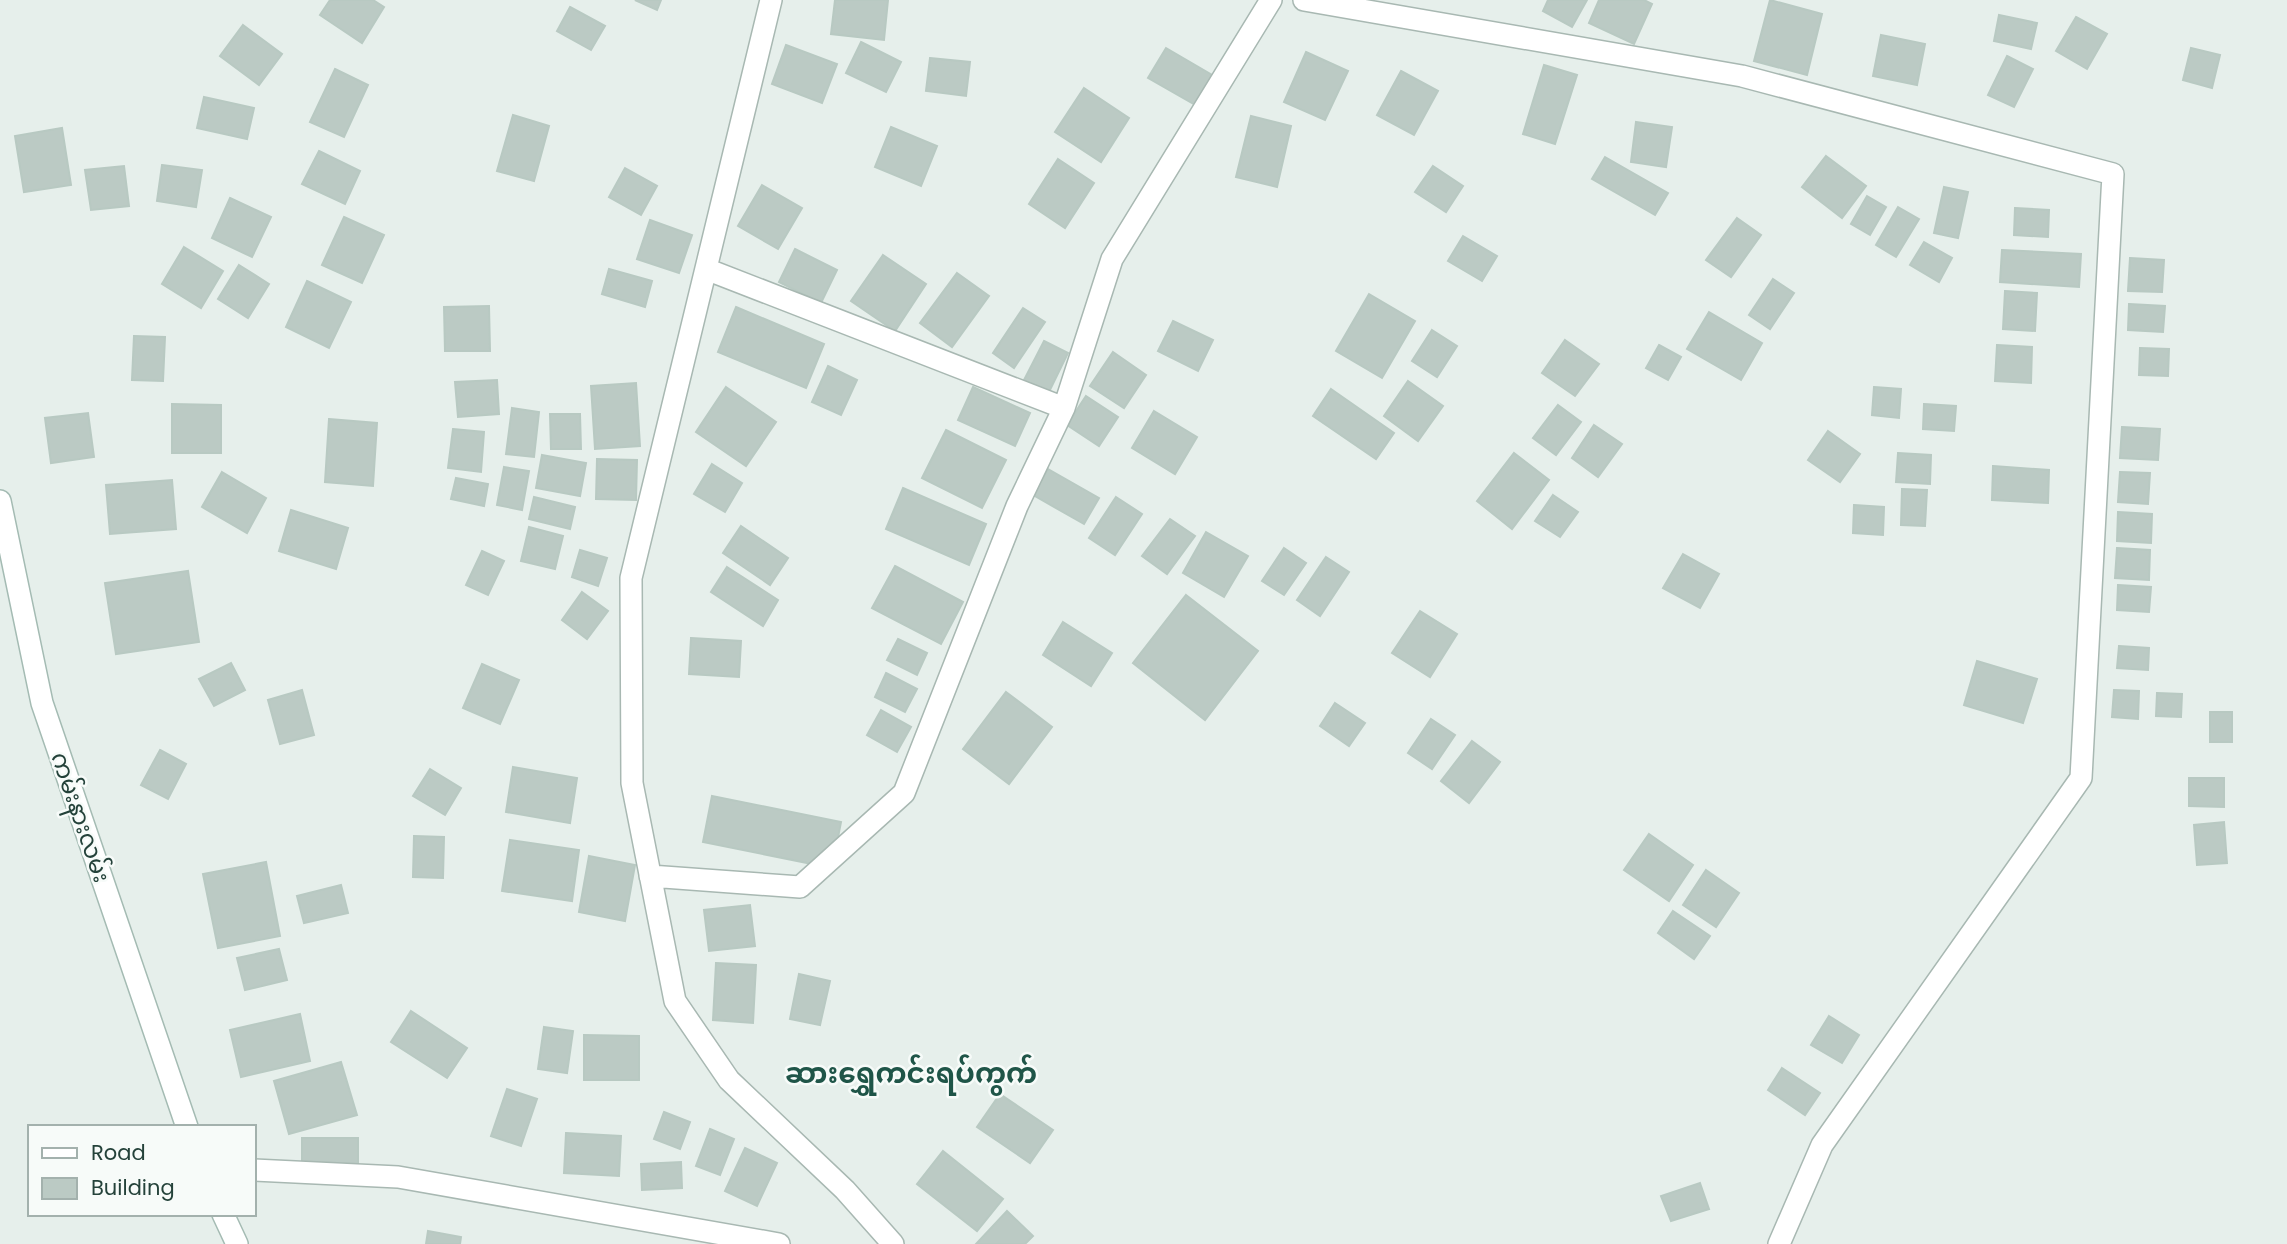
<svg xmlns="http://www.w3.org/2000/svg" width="2287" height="1244" viewBox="0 0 2287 1244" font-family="Poppins,'Noto Sans Myanmar',sans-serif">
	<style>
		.building { fill: #bbcac4; stroke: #b8c9c2; stroke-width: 2 }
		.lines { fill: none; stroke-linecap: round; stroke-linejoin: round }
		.street-casing { stroke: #a8b8b2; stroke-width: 24 }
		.secondary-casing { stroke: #a4bbb3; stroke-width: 24 }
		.street { stroke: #fff; stroke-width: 21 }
		.secondary { stroke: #fff; stroke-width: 21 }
		.labels { text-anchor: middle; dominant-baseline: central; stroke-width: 5; stroke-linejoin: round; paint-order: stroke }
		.street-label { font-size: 24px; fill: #24423a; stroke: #f7fbf9 }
		.quarter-label { font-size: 28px; font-weight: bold; fill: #1f5548; stroke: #f7fbf9 }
	</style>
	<rect width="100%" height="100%" fill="#e6efeb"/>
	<path class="building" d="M330,0H373L384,7L362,43L320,15Z
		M635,0H661L657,10Z
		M835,0H888L884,40L831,34Z
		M1548,0H1587L1572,27L1543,11Z
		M1599,0H1644L1652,4L1634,44L1589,23Z
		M1770,0L1822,14L1807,75L1754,61Z
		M570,7L605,26L591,50L557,31Z
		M1999,15L2037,23L2031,49L1994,41Z
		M2076,17L2107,34L2087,69L2056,51Z
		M243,25L282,54L259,85L220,56Z
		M1881,35L1925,44L1917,85L1873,76Z
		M861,42L901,62L886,92L846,73Z
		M786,45L837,64L822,103L772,84Z
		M1166,48L1214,76L1197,106L1148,78Z
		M2191,48L2220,55L2212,88L2183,80Z
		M1306,52L1348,71L1325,120L1284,102Z
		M2007,56L2033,69L2014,107L1988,95Z
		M930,58L970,62L966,96L926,91Z
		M1544,65L1577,75L1555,144L1523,134Z
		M335,69L368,85L344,137L310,122Z
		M1401,71L1438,91L1414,135L1377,115Z
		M1084,88L1129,118L1101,162L1055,132Z
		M204,97L254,108L247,139L197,128Z
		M513,115L549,126L534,181L497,171Z
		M1251,116L1291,126L1277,187L1236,177Z
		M1636,122L1672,127L1666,167L1631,162Z
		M891,127L937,146L921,186L875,167Z
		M62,128L71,185L24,192L15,136Z
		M319,151L360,171L345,204L302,184Z
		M1826,156L1866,186L1842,218L1802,187Z
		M1605,157L1668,193L1655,215L1592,179Z
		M1058,159L1094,183L1065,228L1029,204Z
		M162,165L202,170L196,207L157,201Z
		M124,166L129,206L91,210L85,170Z
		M1433,166L1463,186L1446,212L1415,192Z
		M625,168L657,186L641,215L609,197Z
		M762,185L802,208L778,249L738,226Z
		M1944,187L1968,192L1958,238L1934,233Z
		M1867,196L1886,207L1870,235L1851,224Z
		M230,198L271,217L252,257L212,238Z
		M1898,207L1919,219L1896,257L1876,245Z
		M2015,208L2049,210L2048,237L2014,235Z
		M344,217L384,235L362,283L322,265Z
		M1737,218L1761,235L1731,277L1706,260Z
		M650,220L692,235L679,273L637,259Z
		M1463,236L1497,256L1482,281L1448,261Z
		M1924,242L1952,258L1939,282L1910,265Z
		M184,247L223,271L201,308L162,284Z
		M795,249L837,270L821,303L779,282Z
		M2002,250L2081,254L2079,287L2000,282Z
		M883,255L926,284L895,331L851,301Z
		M2130,258L2164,260L2162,292L2128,291Z
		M239,265L269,284L248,318L218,299Z
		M609,269L652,281L645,307L602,294Z
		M957,273L989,296L952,347L920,323Z
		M1773,279L1794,293L1770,329L1749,315Z
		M307,281L351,302L329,348L286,327Z
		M2005,291L2037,293L2035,331L2003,329Z
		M1369,294L1415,321L1382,378L1336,351Z
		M2129,304L2165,306L2163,332L2128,330Z
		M489,306L490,351H445L444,307Z
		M736,307L824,344L806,388L718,352Z
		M1023,308L1045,322L1014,368L993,353Z
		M1709,312L1762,343L1741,380L1687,349Z
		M1173,321L1213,340L1198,371L1158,351Z
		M1432,330L1457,346L1437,377L1412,361Z
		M134,336L165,337L163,381L132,380Z
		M1565,340L1599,364L1575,396L1542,373Z
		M1044,341L1068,353L1049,392L1024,380Z
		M1659,345L1681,357L1668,380L1646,368Z
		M1997,345L2032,347L2031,383L1995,381Z
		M2140,348L2169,349L2168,376L2139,375Z
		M1113,352L1146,375L1124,408L1090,386Z
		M828,366L857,380L841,415L812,402Z
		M497,380L499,414L458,417L455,382Z
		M1408,381L1443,406L1418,441L1384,416Z
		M636,383L640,446L595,449L591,386Z
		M726,387L776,422L746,466L696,432Z
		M973,387L1030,413L1015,446L958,420Z
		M1874,387L1901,389L1899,418L1872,415Z
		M1331,389L1394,433L1376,459L1313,416Z
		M1086,396L1118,417L1099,446L1067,425Z
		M172,404L221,405V453H172Z
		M1924,404L1956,406L1954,431L1923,429Z
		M1558,405L1581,422L1556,455L1533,438Z
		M512,408L539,412L534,457L506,454Z
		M1154,411L1197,437L1175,474L1132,448Z
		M88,413L94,457L51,463L45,418Z
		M550,414H580L581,449H551Z
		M329,419L377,423L373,486L325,482Z
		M1594,425L1622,444L1598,477L1572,458Z
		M2122,427L2160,429L2158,460L2120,458Z
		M453,429L484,432L481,472L448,468Z
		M946,430L1006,460L982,508L922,478Z
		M1828,431L1860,454L1840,482L1808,460Z
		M1514,453L1549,480L1512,529L1477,501Z
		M1898,453L1931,455L1930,484L1896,482Z
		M542,455L586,463L580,496L536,488Z
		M597,459L637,460L636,500L596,499Z
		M712,464L742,483L725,512L694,494Z
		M1993,466L2049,470L2048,503L1992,500Z
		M504,467L529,471L522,510L497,505Z
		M1048,469L1099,498L1084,524L1033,495Z
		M222,472L266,498L247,533L202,507Z
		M2120,472L2150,473L2148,504L2118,502Z
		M456,478L488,484L484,506L451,499Z
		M172,480L176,529L110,534L106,485Z
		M903,488L986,524L969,565L886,529Z
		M1902,489L1927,490L1925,526L1901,525Z
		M1553,495L1578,512L1560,537L1535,521Z
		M534,497L575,507L570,529L529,519Z
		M1116,497L1142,514L1115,555L1089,538Z
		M1854,505L1884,507L1883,535L1853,533Z
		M291,510L348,528L336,569L279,551Z
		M2118,512L2152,514L2151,543L2117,541Z
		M1170,519L1195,536L1167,574L1142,556Z
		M741,526L788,558L770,585L723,553Z
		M529,527L563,536L555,569L521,561Z
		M1206,532L1248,556L1224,597L1183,573Z
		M1284,548L1306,563L1284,595L1262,581Z
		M2117,548L2150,550L2149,580L2115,578Z
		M580,550L607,558L598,586L572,577Z
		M482,551L504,561L488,595L466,585Z
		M1683,554L1719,574L1700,608L1663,588Z
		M1326,557L1349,572L1320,616L1297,600Z
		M895,566L963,602L941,644L872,608Z
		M727,567L778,600L763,626L711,592Z
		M188,571L199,642L116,654L105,583Z
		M2118,585L2151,587L2149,612L2117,610Z
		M582,592L608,611L587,639L562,620Z
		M1186,595L1258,651L1205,720L1133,663Z
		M1420,611L1457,634L1430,677L1392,653Z
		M1063,622L1112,653L1091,686L1043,655Z
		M691,638L741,641L739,677L689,674Z
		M898,639L927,653L917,675L887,660Z
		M2119,646L2149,648L2148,670L2117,668Z
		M1977,661L2037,679L2023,723L1964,705Z
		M231,663L245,690L214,706L199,679Z
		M482,664L519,680L500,724L463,708Z
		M886,673L917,689L905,712L875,697Z
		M302,690L314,735L280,744L268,700Z
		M2114,690L2139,691L2138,719L2112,717Z
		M1006,692L1052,727L1009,784L963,749Z
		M2157,693L2182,694L2181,717L2156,716Z
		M1335,703L1365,723L1349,746L1320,726Z
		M881,710L911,727L897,752L867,735Z
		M2210,712H2232V742H2210Z
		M1431,719L1455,735L1432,769L1408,753Z
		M1472,741L1500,762L1469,803L1441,781Z
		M160,750L186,764L168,799L141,785Z
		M513,767L577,778L570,823L506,812Z
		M430,769L461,788L445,815L413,796Z
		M2189,778H2224V807L2189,806Z
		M712,796L841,822L832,868L703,842Z
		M2224,822L2227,863L2197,865L2194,825Z
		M1649,834L1693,865L1669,901L1624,870Z
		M414,836L444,837L443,878L413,877Z
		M510,840L579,850L572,901L502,891Z
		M589,856L635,865L625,921L579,912Z
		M266,862L280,936L218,948L203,874Z
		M1706,870L1739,893L1716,927L1683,905Z
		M341,885L348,913L304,923L297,896Z
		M750,905L755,946L709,951L704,910Z
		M1673,911L1710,936L1694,959L1658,933Z
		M279,949L287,980L245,990L237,958Z
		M716,963L756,965L753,1023L713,1020Z
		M799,974L830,981L820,1025L790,1019Z
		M411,1011L467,1048L447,1078L391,1042Z
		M300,1014L310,1061L241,1077L230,1030Z
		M1829,1016L1859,1035L1842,1063L1811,1045Z
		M544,1027L573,1031L567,1073L538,1069Z
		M584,1035L639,1036V1080H584Z
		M341,1062L357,1115L289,1134L274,1081Z
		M1782,1068L1820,1093L1805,1115L1768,1090Z
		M507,1089L537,1099L521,1146L491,1136Z
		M1000,1094L1053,1130L1030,1163L977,1127Z
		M664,1112L690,1122L680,1149L654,1139Z
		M710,1129L734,1139L720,1175L696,1166Z
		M566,1133L621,1136L619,1176L564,1173Z
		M302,1138H358V1168H302Z
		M745,1148L777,1163L757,1206L725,1191Z
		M943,1151L1003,1199L977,1231L917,1184Z
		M681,1162L682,1188L642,1190L641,1164Z
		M1700,1183L1709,1209L1671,1221L1661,1196Z
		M1007,1211L1033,1236L1025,1244H976Z
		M428,1231L461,1237L460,1244H426Z"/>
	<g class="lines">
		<g class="street-casing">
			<path id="street" d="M771,0L631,578L632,783L675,1001L729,1080L845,1190L893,1244
				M1304,0L1742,76L2113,174L2081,778L1822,1145L1779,1244
				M706,269L1064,408
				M650,876L800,887L904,793L1017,506L1064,408L1112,259L1271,0
				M254,1170L398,1177L779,1244"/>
		</g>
		<g class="secondary-casing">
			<path id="secondary" d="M0,501L42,703L187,1127
				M223,1214L237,1244"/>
		</g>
		<use href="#street" class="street"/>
		<use href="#secondary" class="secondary"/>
	</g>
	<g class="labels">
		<g class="street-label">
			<text transform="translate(81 817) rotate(71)">ကမ်းနားလမ်း</text>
		</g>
		<g class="quarter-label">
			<text x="911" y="1073">ဆားရွှေကင်းရပ်ကွက်</text>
		</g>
	</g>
	<rect x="28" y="1125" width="228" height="91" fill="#f7fbf9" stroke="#a3b1ad" stroke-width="2"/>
	<rect x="42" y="1148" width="35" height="10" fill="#ffffff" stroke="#a3b1ad" stroke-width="2"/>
	<text x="91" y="1160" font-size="21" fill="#24423a">Road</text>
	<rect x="42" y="1178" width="35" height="21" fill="#bbcac4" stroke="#a3b1ad" stroke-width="2"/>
	<text x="91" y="1195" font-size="21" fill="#24423a">Building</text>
</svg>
